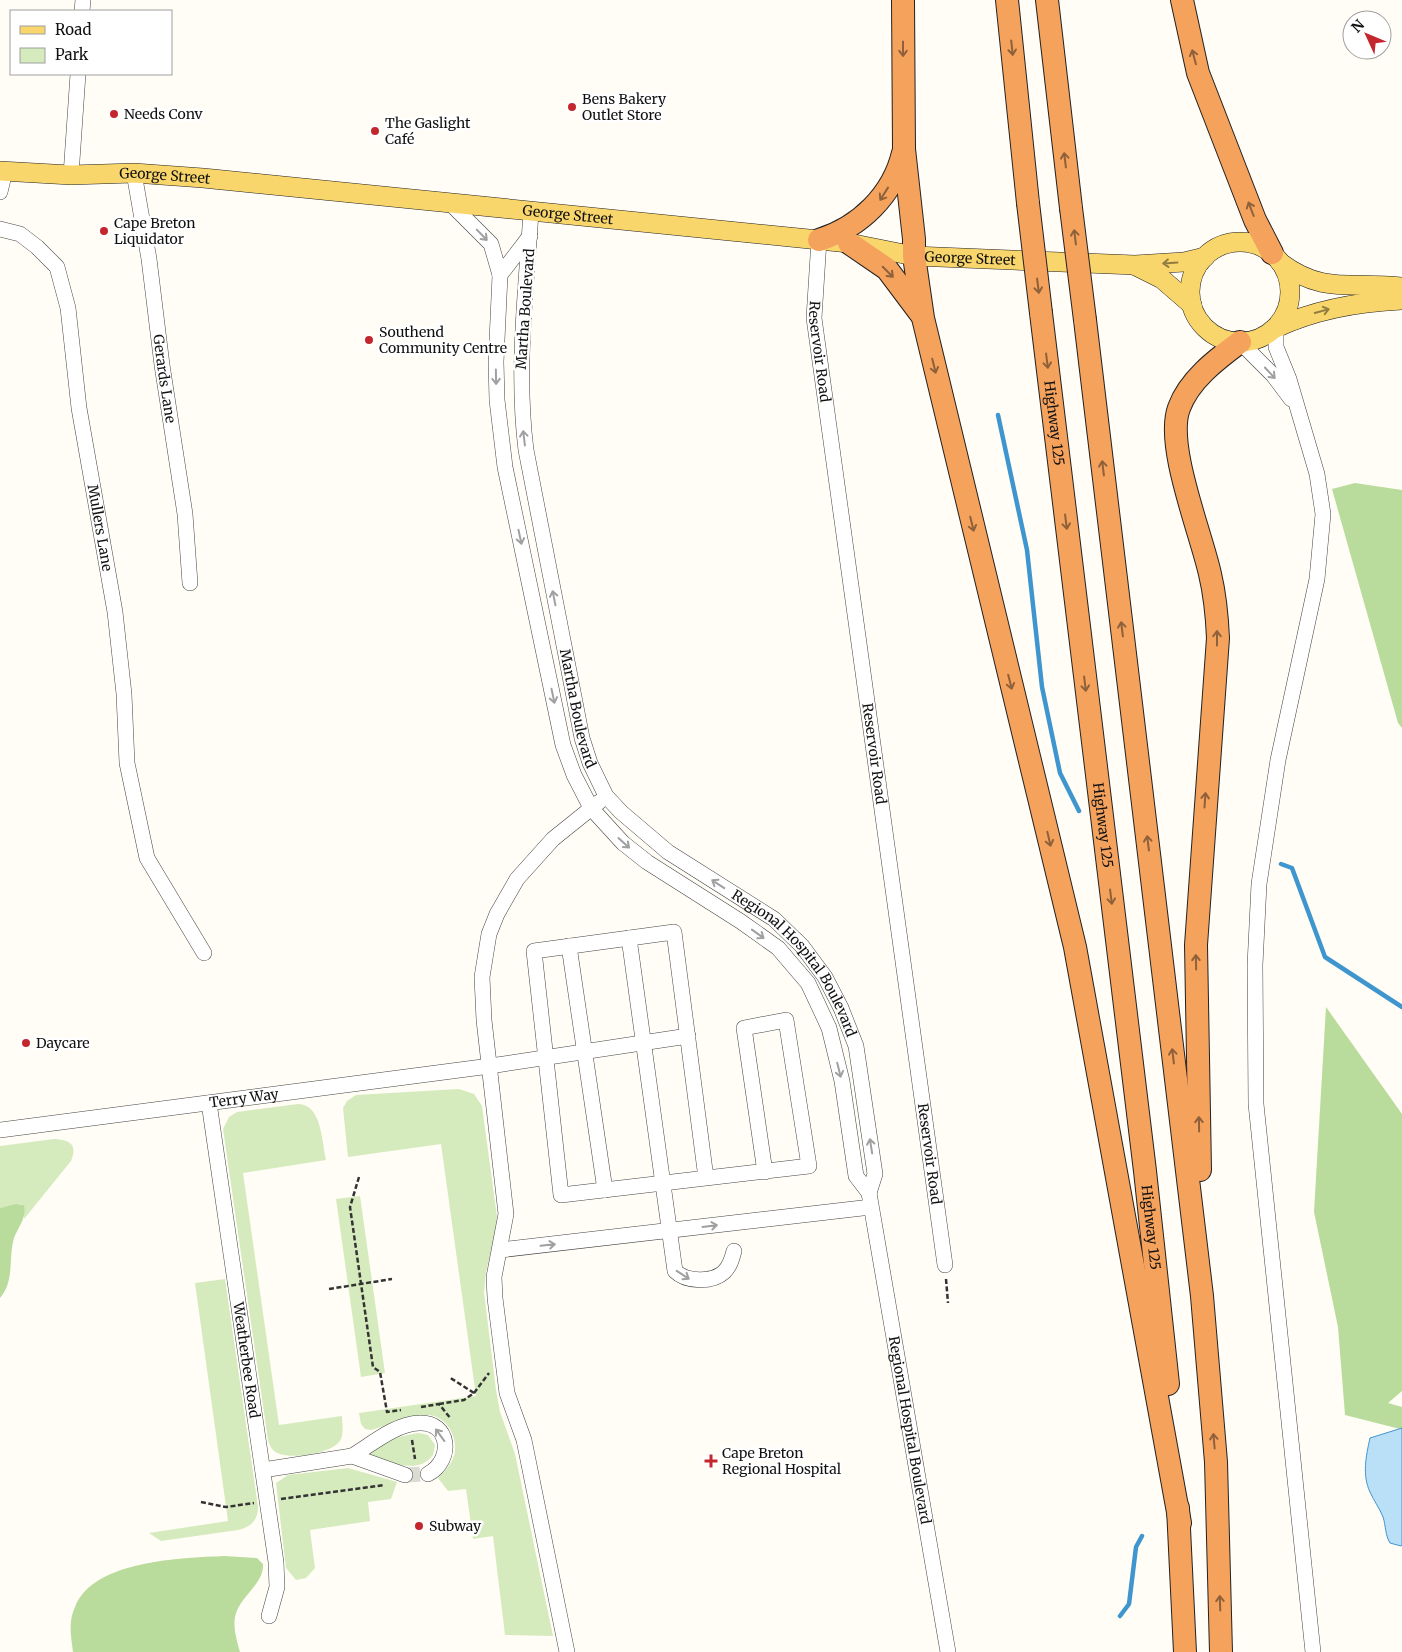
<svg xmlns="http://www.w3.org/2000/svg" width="1402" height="1652" viewBox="0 0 1402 1652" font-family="Merriweather,serif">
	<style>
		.green { fill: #d5ebbd }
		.forest { fill: #b9dc9c }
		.water { fill: #b9e0f7; stroke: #3f96cf }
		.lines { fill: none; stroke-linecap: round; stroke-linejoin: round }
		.stream { stroke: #3f96cf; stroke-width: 4.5 }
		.minor-tunnel { stroke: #dbdad3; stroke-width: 15; stroke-dasharray: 15 8; stroke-linecap: butt }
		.minor-casing { stroke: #444; stroke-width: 16 }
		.major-casing { stroke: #222; stroke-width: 20 }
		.highway-casing { stroke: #222; stroke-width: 24 }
		.path { stroke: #333; stroke-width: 2.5; stroke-dasharray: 5 2.5; stroke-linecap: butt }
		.minor { stroke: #fff; stroke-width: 15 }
		.major { stroke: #f9d66b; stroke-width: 19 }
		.highway { stroke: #f5a25d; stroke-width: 22 }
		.highway-bridge-casing { stroke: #222; stroke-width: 24; stroke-linecap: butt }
		.highway-bridge { stroke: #f5a25d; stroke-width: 22 }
		.oneway { stroke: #8e613b }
		.oneway2 { stroke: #a0a0a0 }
		.oneway3 { stroke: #917d42 }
		.poi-dot { fill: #c4262e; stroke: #fff; stroke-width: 2 }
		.labels { text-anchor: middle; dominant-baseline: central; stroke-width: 5; stroke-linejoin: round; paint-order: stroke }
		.poi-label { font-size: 14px; fill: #111; stroke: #fff; text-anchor: start }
		.street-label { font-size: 14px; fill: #111; stroke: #fff }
	</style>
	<rect width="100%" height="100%" fill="#fffdf5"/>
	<path class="green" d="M459,1089L474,1094L482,1106L497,1217L496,1229L486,1272L484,1292L496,1390L500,1412L515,1454L553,1636L505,1635L493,1536L473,1539L466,1489L448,1491L438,1478C444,1472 451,1465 454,1456C459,1438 447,1416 428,1415C409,1414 390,1425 371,1430L365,1429L361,1424L359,1413L476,1396L441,1144L348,1157L343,1108L347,1101L356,1095Z
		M298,1104C322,1104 322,1143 326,1160L243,1173L279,1425L342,1416C342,1423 344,1432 341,1439C335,1453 294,1459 280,1454C273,1452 270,1447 268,1440L223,1129L229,1117L237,1112Z
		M54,1139C70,1140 78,1144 71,1161L24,1219V1206L21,1204L0,1208V1146Z
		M360,1196L385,1373L361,1377L336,1199Z
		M225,1279L258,1507C258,1520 251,1527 238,1530L161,1541L149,1533L228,1521L195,1283Z
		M419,1433L428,1435L435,1445L433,1455C418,1476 387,1461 368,1455C378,1442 403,1435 419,1433Z
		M348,1468L397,1482L391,1499L368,1502L370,1521L310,1530L315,1568L306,1578L296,1580L286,1568L276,1483L288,1475Z"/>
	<path class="forest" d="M1355,483L1402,490V728L1398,723L1332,489Z
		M1326,1007L1402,1114V1391L1388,1403L1402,1407V1428L1400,1429L1345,1415L1338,1327L1314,1212Z
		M16,1204L24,1205C27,1218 18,1227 14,1238C8,1258 15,1281 0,1298V1208Z
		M224,1556L257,1558L263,1564C264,1585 239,1596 235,1617C233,1629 237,1641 240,1652H73C71,1636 68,1622 75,1607C93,1560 182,1558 224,1556Z"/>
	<path class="water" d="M1402,1428V1545L1401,1546L1390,1543C1385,1535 1386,1526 1383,1517C1380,1509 1374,1501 1370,1492C1362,1475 1366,1456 1370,1438Z"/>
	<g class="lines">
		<path class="stream" d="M998,415L1027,550L1042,687L1060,773L1079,811
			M1281,864L1292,868L1325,957L1402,1007
			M1120,1616L1129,1604L1136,1547L1142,1536"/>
		<path class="minor-tunnel" d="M405,1475L428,1474"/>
		<g class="minor-casing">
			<g id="minor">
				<path d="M82,11L83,0"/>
				<path id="s1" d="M134,173L149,259L162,365L185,514L190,583"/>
				<path d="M71,175L78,74"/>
				<path d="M0,192L5,171"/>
				<path d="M450,203L491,244L500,275"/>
				<path id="s2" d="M531,212C526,291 516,370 526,450L582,738L590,763L606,796L621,812L668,852L774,919L802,946L825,977L841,1008L856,1046L875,1174L869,1193"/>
				<path id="s3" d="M0,229L20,234L37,247L57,267L68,308L79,408L115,612L124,694L127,763L147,858L204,953"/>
				<path id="s4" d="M530,236L500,275L496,362L497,400L505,467L563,745L574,775L591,808L623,843L647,862L740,921L778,948L808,983L829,1028L842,1081L856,1176L869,1193L948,1652"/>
				<path id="s5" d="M819,240L814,318L945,1265"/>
				<path d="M1276,328V347L1289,379L1317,474L1323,514L1317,579L1278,760L1259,884L1255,965L1256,1104L1313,1652"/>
				<path d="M1240,342L1273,375L1291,399"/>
				<path d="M629,938L675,1271C686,1282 712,1283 724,1272C730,1266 732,1259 734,1251"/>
				<path d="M569,946L605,1190"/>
				<path id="s6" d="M209,1103L276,1562L277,1587L269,1616"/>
				<path id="s7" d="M0,1130L490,1066L688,1036"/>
				<path d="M706,1178L674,932L534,951L561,1195L809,1166L786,1020L744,1028L765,1172"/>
				<path d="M500,1250L871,1207"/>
				<path d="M263,1470L352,1456"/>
				<path d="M405,1475L352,1456C372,1444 395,1424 419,1423C450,1421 454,1460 428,1474"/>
				<path d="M567,1652L524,1440L507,1393L495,1298L494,1277L506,1214L484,1020L482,977L489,934L497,914L517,879L553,839L599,802"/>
			</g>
		</g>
		<g class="major-casing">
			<g id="major">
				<path id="s8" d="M0,171L71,175L134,173L203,178L849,243L914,256L1135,265L1184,262L1205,257"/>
				<circle cx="1240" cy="292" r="50"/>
				<path d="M1281,263C1324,295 1352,281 1402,287"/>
				<path d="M1136,266L1162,279L1192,305"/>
				<path d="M1276,328C1316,309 1358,302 1402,300"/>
			</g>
		</g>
		<g class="highway-casing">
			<g id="highway">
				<path d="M903,0L904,149L914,239V256L923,318L1075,947L1180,1523"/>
				<path d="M1007,0L1028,203"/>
				<path d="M1047,0L1071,208"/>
				<path d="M1182,0L1198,73L1255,220L1272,253"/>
				<path d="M819,240C860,227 893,195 903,153"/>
				<path d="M849,243L887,269L920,313"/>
				<path id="s9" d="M1041,313L1145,1171L1168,1384"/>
				<path d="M1085,320L1202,1296L1216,1462L1221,1652"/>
				<path d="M1200,1170L1196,945L1218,638C1217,616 1215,595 1210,574C1201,533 1165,445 1179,408C1189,380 1217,359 1240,342"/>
				<path d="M1178,1508L1185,1652"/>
			</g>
		</g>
		<path class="path" d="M359,1177L350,1207L373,1367L380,1372L387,1412L401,1410
			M946,1279L948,1303
			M329,1289L392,1279
			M474,1393L489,1373
			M439,1404L464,1400L474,1393L449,1377
			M421,1407L439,1404L451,1419
			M412,1440L415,1459
			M281,1499L385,1485
			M201,1502L226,1507L254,1503"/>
		<use href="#minor" class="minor"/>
		<use href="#major" class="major"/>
		<use href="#highway" class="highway"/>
		<g class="highway-bridge-casing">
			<path id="highway-bridge" d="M1028,203L1041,313
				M1071,208L1085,320"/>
		</g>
		<use href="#highway-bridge" class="highway-bridge"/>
	</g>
	<defs><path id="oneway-shaft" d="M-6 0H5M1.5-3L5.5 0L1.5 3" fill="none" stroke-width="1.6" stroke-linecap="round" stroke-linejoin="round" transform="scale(1.25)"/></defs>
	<g class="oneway">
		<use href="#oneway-shaft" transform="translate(1012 48) rotate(84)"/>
		<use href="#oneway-shaft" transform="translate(903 49) rotate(90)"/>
		<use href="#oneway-shaft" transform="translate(1194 57) rotate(-105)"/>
		<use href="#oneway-shaft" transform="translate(1065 160) rotate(-97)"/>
		<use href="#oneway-shaft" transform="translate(884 194) rotate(122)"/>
		<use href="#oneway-shaft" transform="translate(1251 209) rotate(-111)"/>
		<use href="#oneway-shaft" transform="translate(1075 237) rotate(-97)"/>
		<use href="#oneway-shaft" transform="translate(888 272) rotate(45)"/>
		<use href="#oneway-shaft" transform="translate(1038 286) rotate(83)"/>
		<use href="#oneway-shaft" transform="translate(1047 361) rotate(83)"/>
		<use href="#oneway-shaft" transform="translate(934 366) rotate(76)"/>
		<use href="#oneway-shaft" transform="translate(1103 468) rotate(-97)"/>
		<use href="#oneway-shaft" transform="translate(1066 522) rotate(83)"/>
		<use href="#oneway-shaft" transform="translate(972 524) rotate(76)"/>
		<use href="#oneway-shaft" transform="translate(1122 629) rotate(-97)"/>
		<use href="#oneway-shaft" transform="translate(1217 638) rotate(-90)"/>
		<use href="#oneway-shaft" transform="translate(1010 682) rotate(76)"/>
		<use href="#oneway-shaft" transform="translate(1085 684) rotate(83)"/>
		<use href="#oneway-shaft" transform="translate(1205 800) rotate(-86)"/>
		<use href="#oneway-shaft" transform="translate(1049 839) rotate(77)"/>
		<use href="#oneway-shaft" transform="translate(1148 843) rotate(-97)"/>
		<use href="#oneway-shaft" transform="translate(1111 897) rotate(83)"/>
		<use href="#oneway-shaft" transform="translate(1196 962) rotate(-91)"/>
		<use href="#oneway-shaft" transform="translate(1173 1056) rotate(-97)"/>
		<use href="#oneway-shaft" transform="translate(1199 1124) rotate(-91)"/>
		<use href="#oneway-shaft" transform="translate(1214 1441) rotate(-95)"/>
		<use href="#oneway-shaft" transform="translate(1220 1603) rotate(-92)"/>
	</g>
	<g class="oneway2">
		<use href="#oneway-shaft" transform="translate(482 235) rotate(46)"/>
		<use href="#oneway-shaft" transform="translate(1270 373) rotate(47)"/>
		<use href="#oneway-shaft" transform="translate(496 377) rotate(89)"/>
		<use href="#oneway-shaft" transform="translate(524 438) rotate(-97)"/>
		<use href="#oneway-shaft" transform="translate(520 537) rotate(78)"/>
		<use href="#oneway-shaft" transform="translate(554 598) rotate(-101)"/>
		<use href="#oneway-shaft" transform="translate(553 696) rotate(78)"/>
		<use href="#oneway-shaft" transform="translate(624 843) rotate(42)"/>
		<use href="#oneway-shaft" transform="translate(718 884) rotate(-147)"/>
		<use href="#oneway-shaft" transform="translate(758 934) rotate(36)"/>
		<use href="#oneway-shaft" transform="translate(839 1070) rotate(76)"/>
		<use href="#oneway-shaft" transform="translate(871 1146) rotate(-99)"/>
		<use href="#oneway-shaft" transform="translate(710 1226) rotate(-7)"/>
		<use href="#oneway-shaft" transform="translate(548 1245) rotate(-6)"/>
		<use href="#oneway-shaft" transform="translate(683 1275) rotate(33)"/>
		<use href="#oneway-shaft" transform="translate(440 1435) rotate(-126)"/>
	</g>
	<g class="oneway3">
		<use href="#oneway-shaft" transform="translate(1170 263) rotate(176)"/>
		<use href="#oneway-shaft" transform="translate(1322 311) rotate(-15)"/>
	</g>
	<g class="poi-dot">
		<circle cx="572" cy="107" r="5"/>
		<circle cx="114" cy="114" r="5"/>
		<circle cx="375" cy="131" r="5"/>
		<circle cx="104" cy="231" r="5"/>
		<circle cx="369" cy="340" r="5"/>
		<circle cx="26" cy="1043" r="5"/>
		<path d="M708.5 1453.5h5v5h5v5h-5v5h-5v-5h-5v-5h5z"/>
		<circle cx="419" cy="1526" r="5"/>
	</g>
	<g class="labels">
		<g class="poi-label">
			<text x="582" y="99">Bens Bakery<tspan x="582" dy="16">Outlet Store</tspan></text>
			<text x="124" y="114">Needs Conv</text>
			<text x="385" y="123">The Gaslight<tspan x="385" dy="16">Café</tspan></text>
			<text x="114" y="223">Cape Breton<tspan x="114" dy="16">Liquidator</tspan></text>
			<text x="379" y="332">Southend<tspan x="379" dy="16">Community Centre</tspan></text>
			<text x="36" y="1043">Daycare</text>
			<text x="722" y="1453">Cape Breton<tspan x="722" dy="16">Regional Hospital</tspan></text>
			<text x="429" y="1526">Subway</text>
		</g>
		<g class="street-label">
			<text stroke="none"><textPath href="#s8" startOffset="165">George Street</textPath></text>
			<text stroke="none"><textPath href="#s8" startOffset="570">George Street</textPath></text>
			<text stroke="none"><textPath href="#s8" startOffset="975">George Street</textPath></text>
			<text transform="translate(525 309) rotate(-86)">Martha Boulevard</text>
			<text stroke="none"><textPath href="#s5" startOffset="112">Reservoir Road</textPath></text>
			<text stroke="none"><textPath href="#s1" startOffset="208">Gerards Lane</textPath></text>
			<text stroke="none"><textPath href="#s9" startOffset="111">Highway 125</textPath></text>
			<text stroke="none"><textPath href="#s3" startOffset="335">Mullers Lane</textPath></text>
			<text stroke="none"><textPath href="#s2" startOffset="502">Martha Boulevard</textPath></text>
			<text stroke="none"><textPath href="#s5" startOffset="518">Reservoir Road</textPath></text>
			<text stroke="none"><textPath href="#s9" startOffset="516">Highway 125</textPath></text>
			<text stroke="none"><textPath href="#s2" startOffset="851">Regional Hospital Boulevard</textPath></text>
			<text stroke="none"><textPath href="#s7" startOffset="246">Terry Way</textPath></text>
			<text stroke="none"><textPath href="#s5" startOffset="922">Reservoir Road</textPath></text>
			<text stroke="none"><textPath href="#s9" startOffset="921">Highway 125</textPath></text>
			<text stroke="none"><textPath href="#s6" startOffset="260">Weatherbee Road</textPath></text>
			<text stroke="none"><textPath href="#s4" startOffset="1338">Regional Hospital Boulevard</textPath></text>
		</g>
	</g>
	<rect x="10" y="10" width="162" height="65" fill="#ffffff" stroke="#a0a0a0"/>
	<rect x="20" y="26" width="25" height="8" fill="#f9d66b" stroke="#a0a0a0"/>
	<text x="55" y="35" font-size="15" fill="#111111">Road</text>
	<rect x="20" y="48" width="25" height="15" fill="#d5ebbd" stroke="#a0a0a0"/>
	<text x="55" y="60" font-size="15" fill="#111111">Park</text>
	<g transform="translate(1367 35) rotate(314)"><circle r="24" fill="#ffffff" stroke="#a0a0a0"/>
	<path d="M0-4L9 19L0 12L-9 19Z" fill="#c4262e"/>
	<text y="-8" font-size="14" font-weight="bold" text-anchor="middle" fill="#111111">N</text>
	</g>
</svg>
